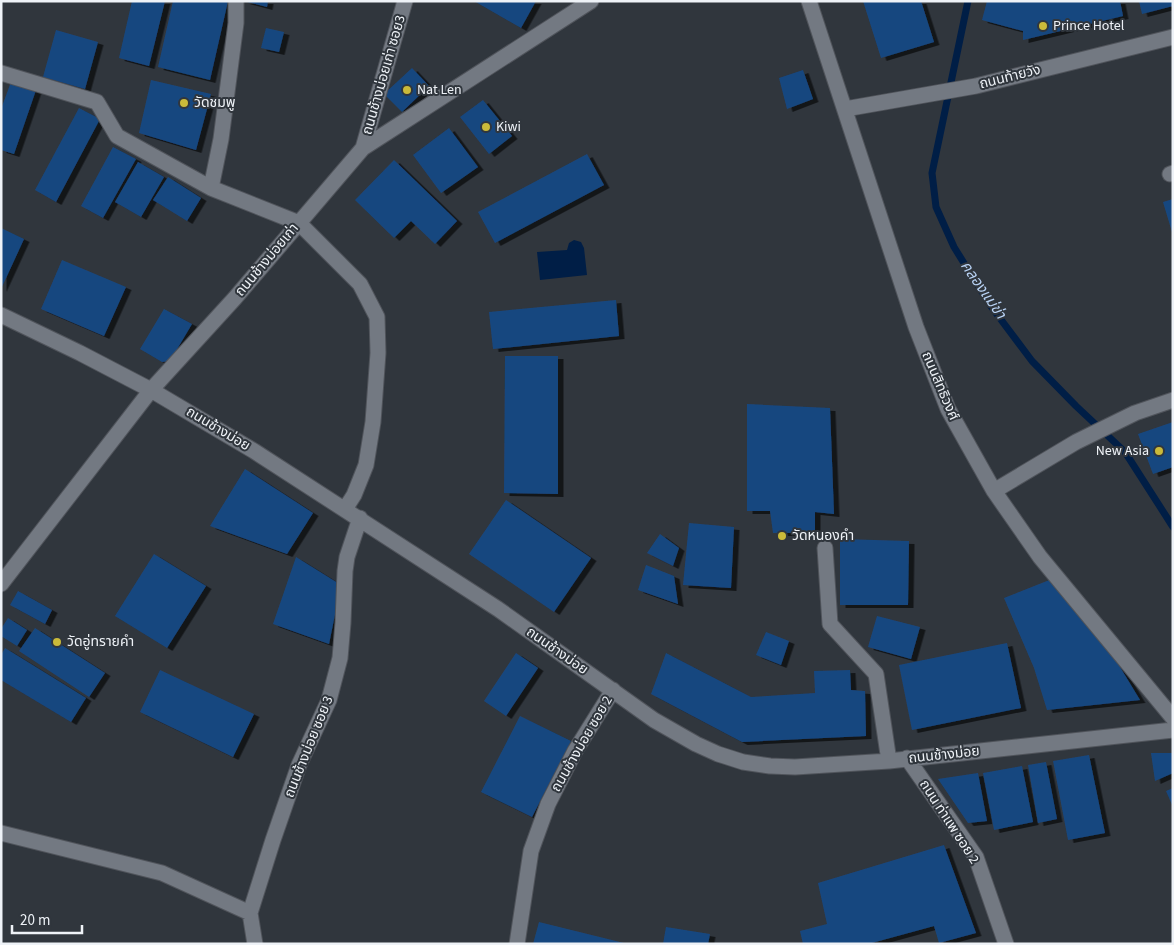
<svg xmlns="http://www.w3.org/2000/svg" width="1174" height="945" viewBox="0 0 1174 945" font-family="'Source Sans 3','Noto Sans Thai',sans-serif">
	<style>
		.water { fill: #001e46 }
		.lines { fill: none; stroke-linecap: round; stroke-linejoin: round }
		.stream { stroke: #001e46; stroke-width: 7 }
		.building { fill: #19477f; filter: url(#shadow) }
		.minor-casing { stroke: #50545b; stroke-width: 17 }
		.minor { stroke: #737982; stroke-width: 15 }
		.poi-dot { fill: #caba3a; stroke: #30363d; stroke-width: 2 }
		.labels { text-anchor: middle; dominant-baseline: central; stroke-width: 4; stroke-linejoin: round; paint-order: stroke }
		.poi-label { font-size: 14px; fill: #eef2f7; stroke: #30363d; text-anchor: start }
		.street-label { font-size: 14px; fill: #eef2f7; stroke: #30363d }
		.water-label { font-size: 15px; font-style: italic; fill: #b8d2f4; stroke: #30363d }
	</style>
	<defs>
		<filter id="shadow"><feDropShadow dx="5.5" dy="3" stdDeviation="0" flood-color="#0009"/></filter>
	</defs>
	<rect width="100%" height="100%" fill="#30363d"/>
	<path class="water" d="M574,240L581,242L584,248L587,275L540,280L537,252L567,250L569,243Z"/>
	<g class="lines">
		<path class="stream" d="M968,1L932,173L936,207L954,247L990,305L1032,361L1076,406L1125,452L1173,527"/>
	</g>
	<path class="building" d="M132,1H165L149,66L119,58Z
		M173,1H228L210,80L158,67Z
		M244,1H268L267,7Z
		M474,1H536L521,28Z
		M863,1H921L934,42L881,58Z
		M987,1H1120L1123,16L1023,40V31L982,20Z
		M1139,1H1173V6L1142,14Z
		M266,28L284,32L279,52L261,48Z
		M56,30L98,42L85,89L43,77Z
		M412,68L429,86L402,112L384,94Z
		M803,70L813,99L787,109L779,78Z
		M151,80L211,94L196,150L139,133Z
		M11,82L36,90L14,154L1,150V109Z
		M483,100L512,136L489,154L460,117Z
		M79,108L100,119L56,202L35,190Z
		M449,128L478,167L441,193L413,155Z
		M113,147L136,159L103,218L81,206Z
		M587,154L604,185L495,243L478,212Z
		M394,160L457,221L435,244L411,221L394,238L355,200Z
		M138,162L164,177L141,217L115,202Z
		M168,177L201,198L187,221L153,200Z
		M1173,199V232H1172L1163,202Z
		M1,228L24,239L1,289Z
		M62,260L126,287L104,336L41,309Z
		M616,300L619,336L493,349L489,312Z
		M164,309L192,324L170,361L162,362L140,349Z
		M505,356H558V494L504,493Z
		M747,404L830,408L834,514L815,512V533H773L770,511H747Z
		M1173,422V467L1153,474L1138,434Z
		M245,469L313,513L287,554L210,526Z
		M506,500L591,558L554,612L469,554Z
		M689,523L734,527L731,588L683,585Z
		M660,534L679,548L673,566L647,553Z
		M840,539L909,541L908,605H840Z
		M154,554L206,586L167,648L115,616Z
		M296,557L341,585L329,644L273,624Z
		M646,565L674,576L678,604L638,590Z
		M1052,579L1106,644L1140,700L1047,710L1034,668L1004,598Z
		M18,591L52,610L45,624L10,605Z
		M877,616L920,627L911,659L868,647Z
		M8,618L27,630L17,646L1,636V629Z
		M35,628L105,673L89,697L19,651Z
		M766,632L789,641L781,665L756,655Z
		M1007,643L1021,708L912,730L899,665Z
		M5,648L86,698L71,722L1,680V655Z
		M516,653L538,668L506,716L484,701Z
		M666,653L751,697L815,693L814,671L850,670L851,690L865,691L866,736L742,742L651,694Z
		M160,670L254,714L233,757L140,712Z
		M520,716L571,741L532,817L481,792Z
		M1151,753H1173V773L1155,781Z
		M1089,755L1105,833L1068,840L1053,761Z
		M1046,762L1057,819L1038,823L1028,765Z
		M1022,766L1033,822L994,830L983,773Z
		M978,773L987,821L968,823L938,779Z
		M1173,788V807L1166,791Z
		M944,845L976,933L939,943L934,926L868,944H803L800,931L827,924L818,883Z
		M539,922L624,943V944H533Z
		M666,927L710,934L708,944H663Z"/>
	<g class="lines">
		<g class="minor-casing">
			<path id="minor" d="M809,1L916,327L948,409L994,491L1040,557L1173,718
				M1,73L97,102L117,136L211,188L299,223L360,284L377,317L378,353L373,422L366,465L354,495L345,509
				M845,109L976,86L1173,37
				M363,148L405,1
				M1170,174L1173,173
				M211,188L221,139L236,23V1
				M1,315L80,353L151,390L254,451L498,609L654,720L696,744L718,754L743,762L770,766L795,767L889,761L1173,730
				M994,491L1076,442L1135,413L1173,400
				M825,548L830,624L876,674L889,761
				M1,584L151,390L235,298L363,148L591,1
				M907,758L976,857L1006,944
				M1,833L162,873L250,913
				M255,944L250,913L273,840L299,765L329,700L340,658L343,623L345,571L347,557L360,518
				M517,944L531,851L548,804L575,751L613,690"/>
		</g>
		<use href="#minor" class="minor"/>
	</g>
	<g class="poi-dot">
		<circle cx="1043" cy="26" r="5"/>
		<circle cx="407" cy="90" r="5"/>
		<circle cx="184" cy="103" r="5"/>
		<circle cx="486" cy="127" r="5"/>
		<circle cx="1159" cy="451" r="5"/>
		<circle cx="782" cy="536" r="5"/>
		<circle cx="57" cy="642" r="5"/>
	</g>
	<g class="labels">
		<g class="poi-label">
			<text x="1053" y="26">Prince Hotel</text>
			<text x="417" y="90">Nat Len</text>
			<text x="194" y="103">วัดชมพู</text>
			<text x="496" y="127">Kiwi</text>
			<text x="1149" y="451" text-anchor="end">New Asia</text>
			<text x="792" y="536">วัดหนองคำ</text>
			<text x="67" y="642">วัดอู่ทรายคำ</text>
		</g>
		<g class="street-label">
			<text transform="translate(384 75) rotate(-74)">ถนนช้างม่อยเก่า ซอย3</text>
			<text transform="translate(1010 77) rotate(-14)">ถนนท้ายวัง</text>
			<text transform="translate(267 260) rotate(-50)">ถนนช้างม่อยเก่า</text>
			<text transform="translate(940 386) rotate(67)">ถนนสิทธิวงศ์</text>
			<text transform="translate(218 429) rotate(31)">ถนนช้างม่อย</text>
			<text transform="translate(557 651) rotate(35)">ถนนช้างม่อย</text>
			<text transform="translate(582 744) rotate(-60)">ถนนช้างม่อย ซอย 2</text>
			<text transform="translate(309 747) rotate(-68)">ถนนช้างม่อย ซอย 3</text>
			<text transform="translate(944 755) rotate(-6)">ถนนช้างม่อย</text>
			<text transform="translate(949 822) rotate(57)">ถนน ท่าแพ ซอย 2</text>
		</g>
		<g class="water-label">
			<text transform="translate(983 290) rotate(55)">คลองแม่ข่า</text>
		</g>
	</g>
	<rect width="1174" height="945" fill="none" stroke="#eef2f7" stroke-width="5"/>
	<path d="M12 925v8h70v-8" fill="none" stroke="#eef2f7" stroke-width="2.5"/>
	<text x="20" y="925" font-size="15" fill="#eef2f7" stroke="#30363d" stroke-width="4" paint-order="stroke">20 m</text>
</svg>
